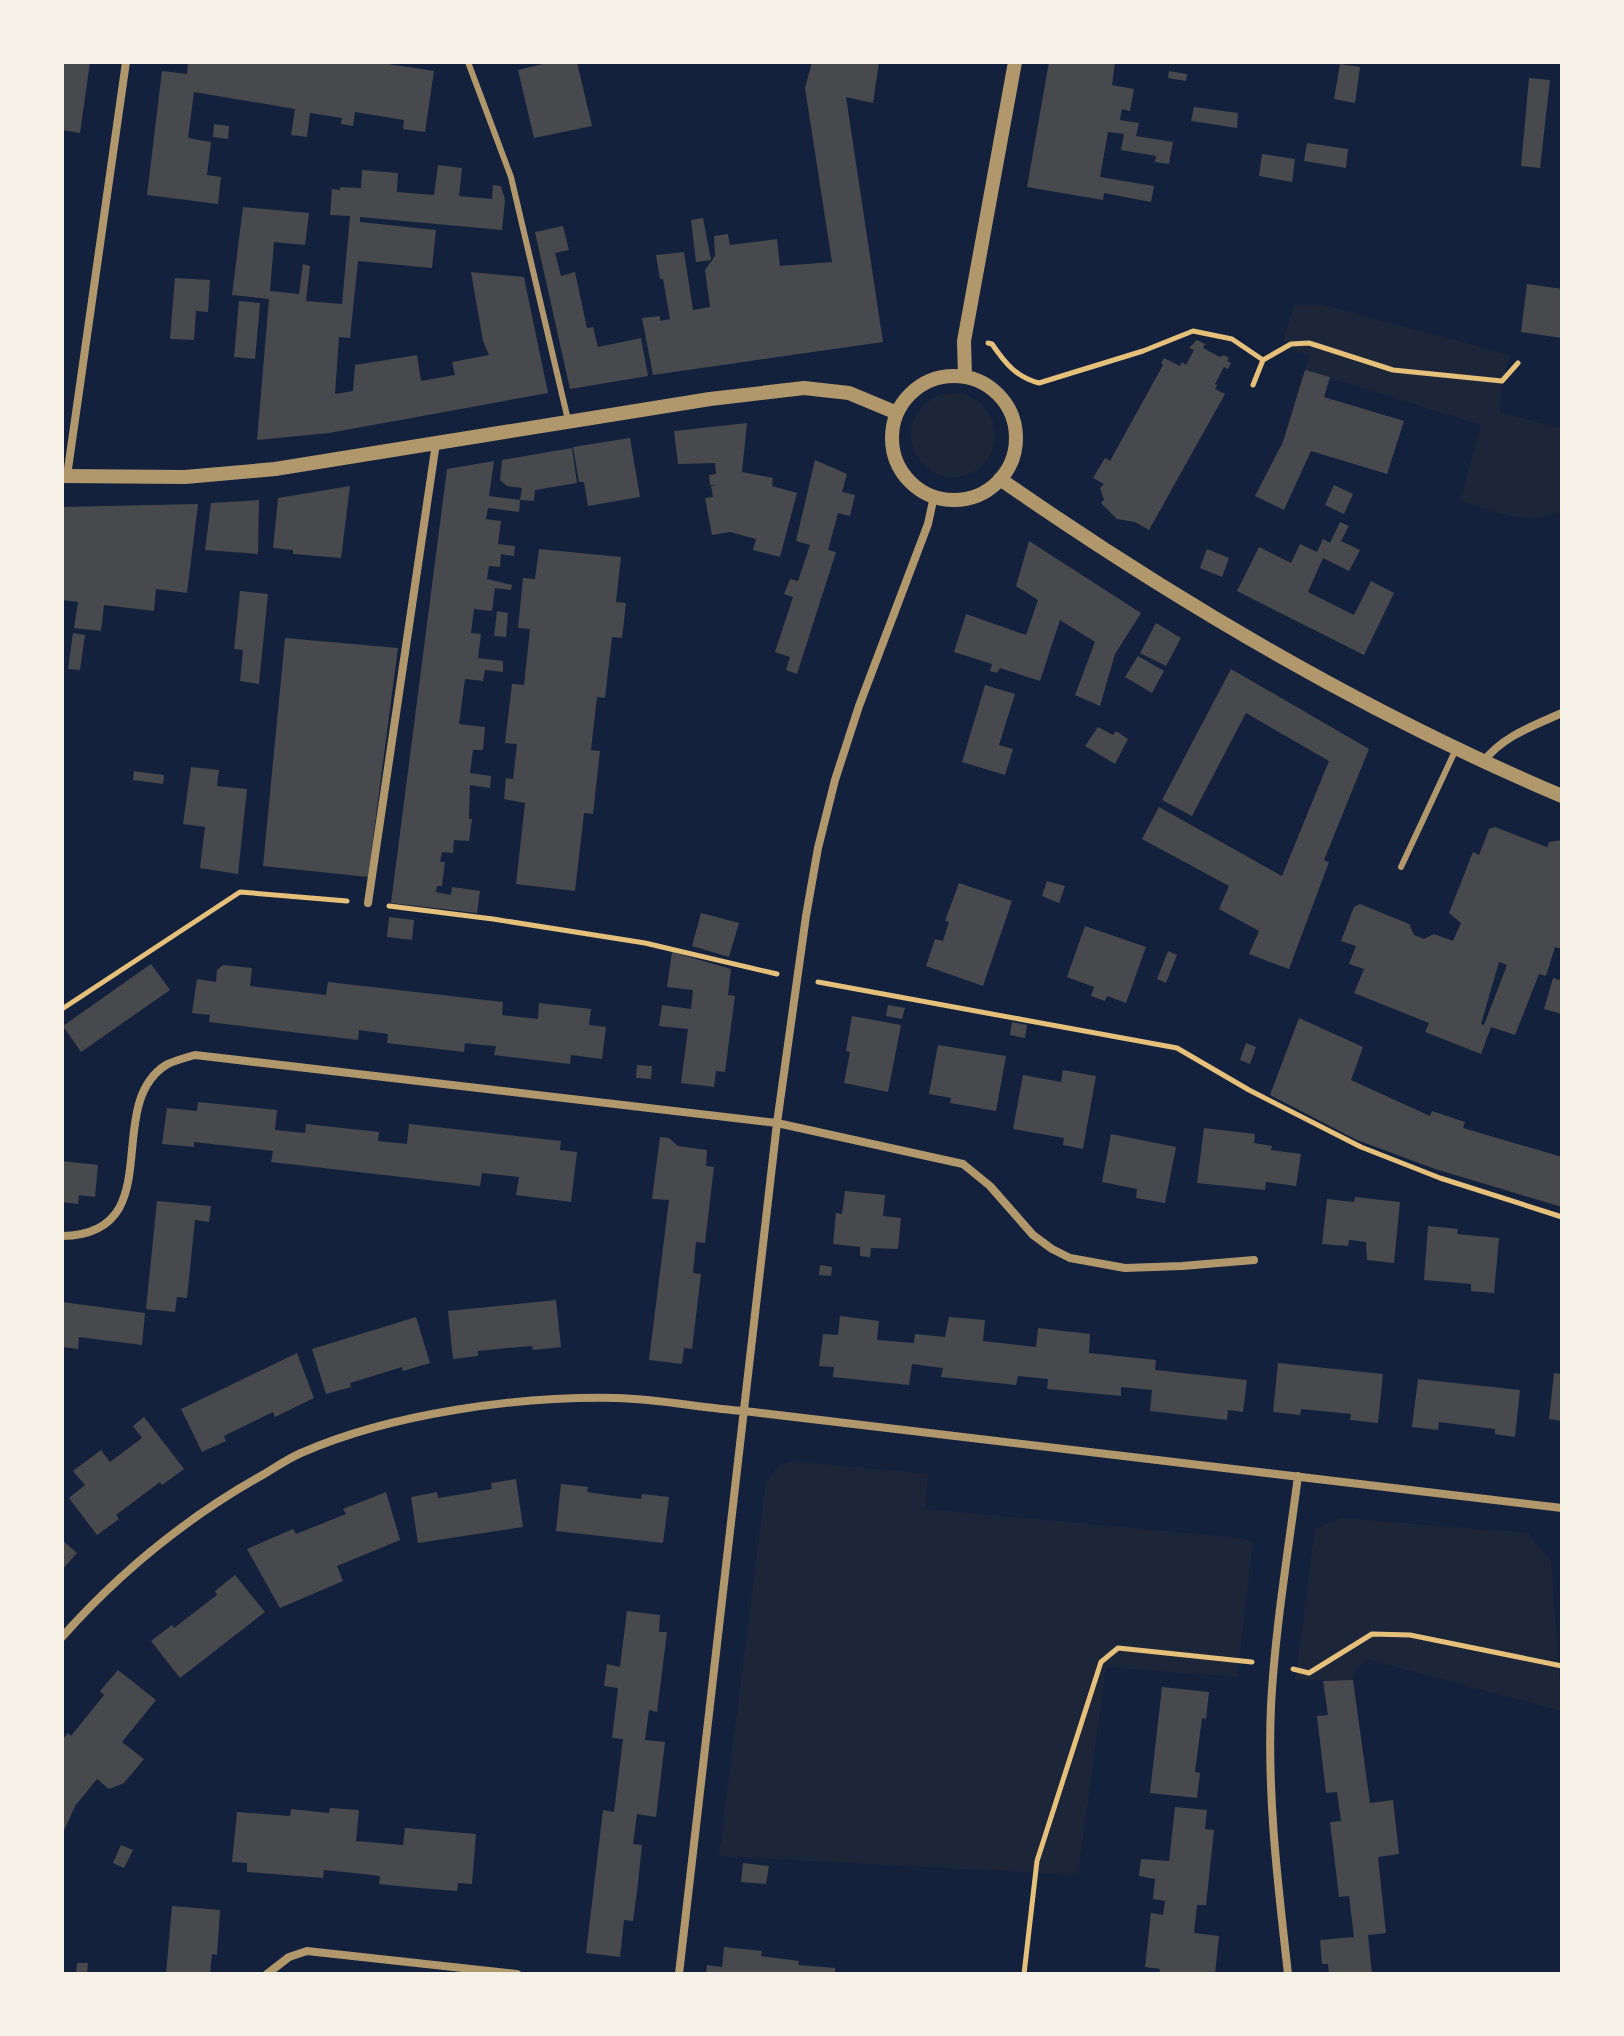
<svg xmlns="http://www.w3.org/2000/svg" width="1624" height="2036" viewBox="0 0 1624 2036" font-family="Inter,sans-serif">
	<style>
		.green { fill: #1d2539 }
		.building { fill: #48494c; fill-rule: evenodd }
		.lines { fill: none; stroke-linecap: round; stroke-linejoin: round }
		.path { stroke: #e5c07b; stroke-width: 5 }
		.service { stroke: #b1986c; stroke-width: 6 }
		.minor { stroke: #b1986c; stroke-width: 8 }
		.tertiary { stroke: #b1986c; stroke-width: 14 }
	</style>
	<rect width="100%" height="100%" fill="#14213d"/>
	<path class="green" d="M1294,305H1324L1510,355L1502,381L1500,412L1562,429V509C1535,530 1489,509 1460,501L1481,425L1305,370L1309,355L1288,349L1290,344L1283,341Z
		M911 435a42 42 0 1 1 84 0a42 42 0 1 1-84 0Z
		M791,1461L928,1474L925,1509L1241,1538L1253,1542L1237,1677L1106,1667L1078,1875L719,1856L766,1481L779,1466Z
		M1341,1518L1528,1533L1551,1561L1562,1711L1369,1660L1355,1668L1353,1680H1295L1315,1529Z"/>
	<path class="building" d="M62,62H90L80,133L62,130Z
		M188,62H375L434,71L425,132L403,129L404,120L355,112L353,126L341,124L342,118L310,113L307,137L291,135L295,109L194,92L188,138L211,142L207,175L221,177L218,204L147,195L162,71L187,74Z
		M551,62H577L592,126L534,138L518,70Z
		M812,62H879L873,103L846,97L883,342L653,375L642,318L660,316V321L670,319L663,279H660L656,255L684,252L693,310L710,307L705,270L715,256L714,236L728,234L730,245L777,239L780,266L832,262L805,88Z
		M1049,62H1115L1112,85L1134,89L1130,111L1122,109L1120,120L1139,123L1136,136L1173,142L1169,164L1155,162L1156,156L1121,150L1124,134L1108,132L1100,177L1154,186L1151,202L1104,193L1103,200L1027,187Z
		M1340,64L1360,67L1355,103L1334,99Z
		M1169,71L1187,74L1186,81L1168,78Z
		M1529,78L1550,80L1540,168L1521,166Z
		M1194,107L1238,113L1237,128L1191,121Z
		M214,124L229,126L228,139L213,137Z
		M1307,143L1348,149L1346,168L1304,161Z
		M1262,154L1295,159L1292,182L1259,176Z
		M438,165L462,168L459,196L492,199L493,185L501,186L505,200L502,230L360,217V222L436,230L432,268L358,261L350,338L339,337L335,394L353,391L355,365L417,355L421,381L455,375L452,362L489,355L483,341L471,272L524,277L548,393L329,433L257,440L269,299L232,295L243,207L309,213L305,245L274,242L270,291L299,294L303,264L310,266L306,301L342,304L350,216L330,215L332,189L340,190V187L361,188L362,170L398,173L397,192L434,195Z
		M703,218L711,260L696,262L691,220Z
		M563,226L569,250L555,253L561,276L575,272L587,328L593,327L598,347L641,338L648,376L570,389L535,232Z
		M175,278L210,280L208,312L196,311L194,340L170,339Z
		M1527,284L1562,289V338L1521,332Z
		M239,301L260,303L255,359L234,357Z
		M1197,340L1205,344L1203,348L1220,357L1224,355L1229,358L1227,361L1231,363L1228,369L1224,367L1215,384L1217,385L1215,389L1225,394L1149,530L1135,522L1117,519L1101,503L1104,500L1100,488L1104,484L1093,478L1105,458L1110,461L1163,365L1161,363L1164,358L1180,366L1182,362L1186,365L1194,350L1189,348Z
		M1305,370L1330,377L1324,397L1404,421L1387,474L1311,451L1284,510L1255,496L1283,442Z
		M747,423L742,472L773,478L772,486L797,493L780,557L753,550L756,539L730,532L712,535L705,498L713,497L711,486L718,485H710L709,475L716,474L715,463L678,464L674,431Z
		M630,438L640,497L588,506L584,482H579L573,447Z
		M572,448L577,483L535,490L534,501L520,500L522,488L507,486L500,480L502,460Z
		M815,460L847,474L842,492L855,495L850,516L838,513L828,550L836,552L797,674L786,670L790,657L775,652L793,597L784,594L790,579L798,581L810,545L796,541Z
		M494,461L489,496L520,500L519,512L488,508L486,519L501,521L498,544L515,546L514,556L501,554L500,567L489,566L487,579L512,585L511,590L495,588L492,611L474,609L471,633L481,634L478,658L503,661V672L485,670L483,681L465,679L459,724L485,727L483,750H473L470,773L491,776L490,788L470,785L469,819H472L469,841L454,840L453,853L442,852L440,862H445L442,886H437L436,892L451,895L452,887L480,891L477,913L391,903L447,469Z
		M1334,485L1353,494L1344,514L1325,505Z
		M350,486L341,558L293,554V550L273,548L278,498Z
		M259,500L258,554L205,550L211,503Z
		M198,504L187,593L156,589L154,611L104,605L101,631L74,628L78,602L62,600V507Z
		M1340,522L1349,526L1341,541L1360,550L1349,571L1323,558L1308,592L1354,615L1371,581L1394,593L1364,655L1237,591L1259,547L1291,563L1300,544L1317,552L1323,539L1330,543Z
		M1029,541L1141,613L1115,654L1100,706L1075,695L1095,642L1060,620L1040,681L1000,668L997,673L990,671L992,664L954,652L966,614L1026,635L1038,600L1016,586Z
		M539,549L621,557L616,602L626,603L622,638L612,637L605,698L597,697L591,750L600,751L593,814L584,813L575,891L516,884L525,803L504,799L506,778L513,779L517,744L505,743L512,684L524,685L530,629L518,628L523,578L535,579Z
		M1207,549L1229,558L1222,577L1200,568Z
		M240,591L268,594L259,684L240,681L243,650L234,649Z
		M497,611L508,613L506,637L494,636Z
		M1156,623L1181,638L1166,666L1140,653Z
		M73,633L85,635L80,670L68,669Z
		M285,638L398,648L368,877L263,866Z
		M1138,656L1164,671L1152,693L1125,677Z
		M1231,669L1369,749L1324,860L1329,862L1289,969L1249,954L1259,931L1219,909L1229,886L1142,839L1159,807L1282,876L1329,761L1246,713L1192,816L1162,800Z
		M985,685L1015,694L999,745L1013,749L1005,775L962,762Z
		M1098,727L1113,735L1116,731L1128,739L1115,764L1085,746Z
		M191,767L219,770L217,786L247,789L238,874L200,868L205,827L183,824Z
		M134,771L164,775L163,784L133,780Z
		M1495,827L1547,847L1549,842L1562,840V949L1555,947L1546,976L1539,974L1515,1035L1491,1027L1481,1054L1425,1032L1429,1023L1354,993L1364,969L1349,964L1356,946L1341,941L1354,907L1360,904L1409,924L1414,935L1424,939L1434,934L1453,941L1461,923L1449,913L1473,852L1479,855L1489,829ZM1499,962L1507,965L1484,1025L1481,1024Z
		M1047,881L1065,886L1059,903L1042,896Z
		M959,883L1012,901L983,986L926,966L935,939L943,941L949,922L945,921Z
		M701,913L739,923L729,957L692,946Z
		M389,917L414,920L412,940L387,937Z
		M1085,926L1146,947L1126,1003L1107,996L1105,1001L1091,996L1094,987L1067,977Z
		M1168,951L1177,955L1166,983L1157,979Z
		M672,952L731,969L728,995L735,996L725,1072L716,1071L714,1087L681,1083L688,1029L659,1026L662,1005L691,1009L693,990L667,987Z
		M151,964L170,990L81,1052L63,1026Z
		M223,965L252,968L250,986L326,995L328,982L503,1002L502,1015L538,1019L539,1003L591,1009L589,1025L606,1027L602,1059L571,1055L570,1064L494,1055L496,1046L481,1045L465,1043L464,1052L387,1043L388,1034L359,1030L358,1040L209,1022L210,1015L192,1013L197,979L216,982L217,970Z
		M1553,978L1562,981V1014L1544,1009Z
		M888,1005L905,1008L902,1019L886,1016Z
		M852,1016L901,1025L888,1092L844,1083L850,1052L846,1051Z
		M1299,1018L1363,1047L1351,1080L1430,1116L1432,1111L1465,1122L1463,1128L1562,1157V1207L1435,1169L1357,1140L1270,1095Z
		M1012,1022L1027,1025L1025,1038L1010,1035Z
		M1246,1043L1256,1047L1250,1064L1240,1060Z
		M938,1045L1006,1056L996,1111L950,1103L951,1098L929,1094Z
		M637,1065L652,1066L651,1079L636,1078Z
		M1063,1070L1096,1076L1083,1149L1063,1145L1064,1138L1013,1129L1023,1075L1061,1082Z
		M198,1102L277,1110L275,1130L305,1133L306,1124L379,1132L378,1141L407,1144L409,1124L561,1141L560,1150L577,1152L571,1202L516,1195L519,1177L482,1173L480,1186L271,1162L273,1151L194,1142V1147L162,1144L167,1108L197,1111Z
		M1204,1128L1255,1134L1254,1143L1272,1146L1271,1150L1301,1154L1296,1186L1266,1182L1265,1190L1197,1183Z
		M1111,1134L1176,1147L1165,1203L1136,1198L1137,1189L1102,1182Z
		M660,1137L669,1138L678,1146L707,1150L706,1166L714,1167L705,1243L696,1242L693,1273L701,1274L692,1349L684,1348L682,1364L649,1360L669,1200L652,1199Z
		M62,1161L98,1165L95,1197L79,1195L78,1204L62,1202Z
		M845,1191L885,1195L883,1216L901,1218L898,1249L871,1248L870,1257L860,1256V1247L833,1244L836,1213L842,1214Z
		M1355,1197L1400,1202L1394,1263L1367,1260L1366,1242L1349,1240L1348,1246L1322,1244L1327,1199L1354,1202Z
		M157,1201L211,1206L209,1222L195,1220L187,1298L177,1297L175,1312L146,1309Z
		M1428,1226L1458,1229L1457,1234L1499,1238L1494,1293L1471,1291V1284L1424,1280Z
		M820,1265L832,1267L831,1276L819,1275Z
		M556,1300L561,1347L533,1350L532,1346L507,1348L478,1351V1356L453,1359L448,1311Z
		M62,1302L145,1313L142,1345L79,1337L78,1349L62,1347Z
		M840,1316L879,1321L877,1340L914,1343L915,1334L945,1337L949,1317L985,1320L983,1341L1036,1347L1038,1328L1090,1334L1089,1353L1156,1360L1155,1370L1247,1380L1243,1412L1228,1410L1227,1420L1150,1411L1152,1390L1121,1387V1396L1047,1389L1048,1379L1018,1376L1016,1385L979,1381L941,1377L943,1368L912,1364L909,1385L833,1377L834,1367L819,1366L823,1334L838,1335Z
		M416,1317L430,1363L403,1371L402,1367L350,1383L351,1387L326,1394L312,1349Z
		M297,1353L314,1398L275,1417L273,1412L224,1436L226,1441L202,1452L181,1409Z
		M1278,1363L1383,1374L1378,1423L1350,1420L1351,1414L1301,1409L1300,1415L1273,1412Z
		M1554,1373L1562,1374V1421L1549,1419Z
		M1418,1379L1520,1390L1515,1437L1495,1434V1429L1439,1422L1438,1430L1412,1427Z
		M144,1417L184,1469L162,1485L160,1482L116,1515L119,1519L97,1535L69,1498L85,1485L73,1471L101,1450L110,1462L142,1438L133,1426Z
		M516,1479L523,1527L418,1543L411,1497L437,1492L438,1498L463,1494L492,1489L491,1483Z
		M561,1484L588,1487L587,1492L614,1496L641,1499L642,1494L669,1497L663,1543L556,1531Z
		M386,1492L400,1540L337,1566L343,1581L280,1608L247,1549L293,1529L296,1534L346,1514L343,1509Z
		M62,1540L77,1553L62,1570Z
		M235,1575L265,1612L180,1678L151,1641L172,1625L174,1628L217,1595L215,1591Z
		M627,1611L660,1615L659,1632H667L657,1712L649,1710L645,1740L665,1742L656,1817L637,1814L633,1844L642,1845L638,1883L633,1921L624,1920L620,1957L586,1953L603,1810L614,1812L623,1739L612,1738L618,1688L604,1686L607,1664L620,1667Z
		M118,1670L156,1700L122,1742L144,1759L124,1783L109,1789L97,1779L75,1806L62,1835V1740L68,1733L71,1736L104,1695L100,1691Z
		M1353,1680L1370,1803L1393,1800L1399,1854L1378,1857L1386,1933L1368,1935L1372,1974H1329L1328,1964H1322L1320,1940L1354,1937L1349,1896L1339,1897L1330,1822L1341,1821L1337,1792L1326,1793L1317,1716L1328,1715L1323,1681Z
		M1162,1687L1209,1692L1206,1719L1202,1718L1195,1772L1200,1773L1197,1798L1150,1793Z
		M1175,1807L1207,1810L1205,1829L1214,1830L1206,1905H1197L1194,1933L1219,1936L1215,1974H1159L1160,1969L1145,1967L1151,1913L1163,1915L1165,1901L1153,1899L1155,1879L1139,1876L1141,1859L1169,1861Z
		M330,1808L359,1810L356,1841L403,1845L405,1828L476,1834L472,1884L458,1883L457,1891L419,1888L379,1884L380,1876L354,1873L324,1870L323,1878L247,1872V1863L232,1862L237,1812L290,1816L291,1809L329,1813Z
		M121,1845L133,1850L124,1868L113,1863Z
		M743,1863L769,1866L766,1884L741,1882Z
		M172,1906L220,1910L217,1955L212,1954L210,1974H166Z
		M724,1947L762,1951L761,1956L799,1961L798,1965L835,1968V1974H706L707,1965L722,1967Z
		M77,1963H88L87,1974H76Z"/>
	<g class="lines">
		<path class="path" d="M988,343L992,344C1005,363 1016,377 1039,383L1143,351L1193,331L1232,339L1263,360L1253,385
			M1263,360L1291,344L1309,343L1393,370L1502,381L1518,363
			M389,906L493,919L645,943L777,974
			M818,982L1177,1048L1249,1090L1361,1147L1440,1178L1562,1217
			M62,1009L240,892L347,901
			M1293,1669L1309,1673L1372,1634L1410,1635L1562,1666
			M1024,1974L1037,1861L1101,1662L1118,1648L1252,1662"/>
		<path class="service" d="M468,62L511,177L568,420
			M1401,867L1456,749"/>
		<path class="minor" d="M67,476L126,62
			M1483,762C1503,736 1533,726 1562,713
			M368,903L436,443
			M62,1236C171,1234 101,1106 166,1065C175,1060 185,1058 195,1055L777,1123L963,1164L990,1186L1033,1235L1052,1249L1070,1258L1125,1268L1182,1266L1254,1260
			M62,1637C119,1573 185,1519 259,1477C273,1469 287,1459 301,1453C392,1413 519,1396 617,1398C659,1399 702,1408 744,1411L1562,1508
			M267,1974L289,1957L307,1951L517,1974
			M679,1974L777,1123L806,916L818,848L835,780L859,706L928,524L934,496
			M1288,1974C1278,1885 1267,1796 1271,1706C1275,1629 1288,1553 1298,1476"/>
		<path class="tertiary" d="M892 438a62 62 0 1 1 124 0a62 62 0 1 1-124 0Z
			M965,377L964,341L1015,62
			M62,476L185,477L275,469L710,399L804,388L849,393L897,413
			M1000,479C1177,602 1363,712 1562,796"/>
	</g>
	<rect width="1624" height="2036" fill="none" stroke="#f6f1e7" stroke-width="128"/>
</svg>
